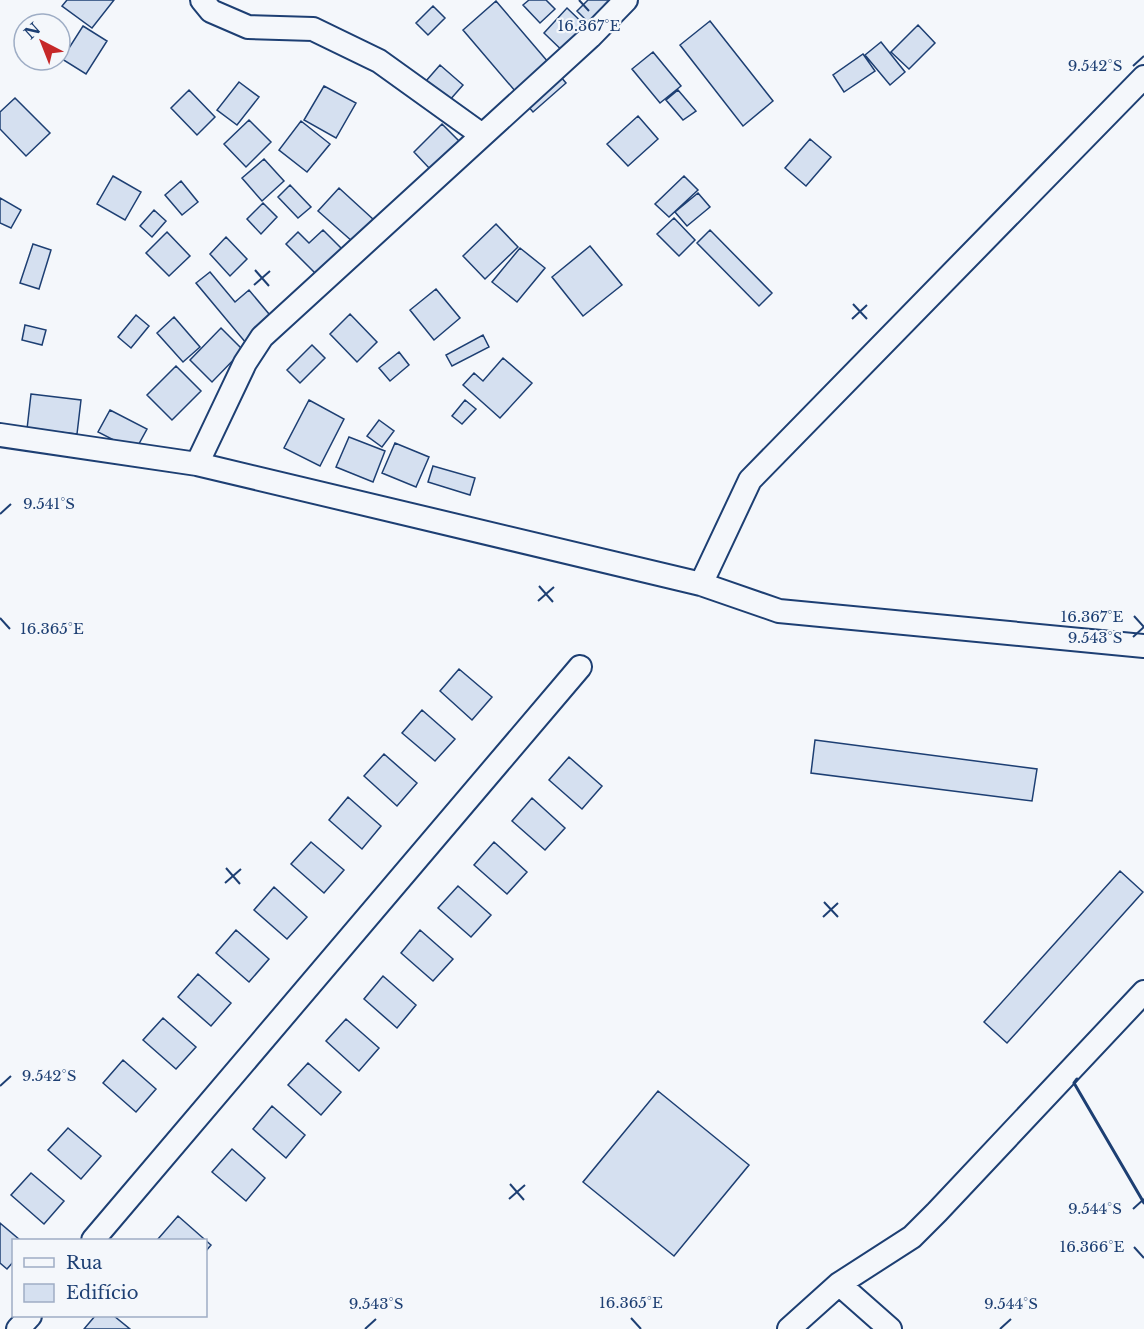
<svg xmlns="http://www.w3.org/2000/svg" width="1144" height="1329" viewBox="0 0 1144 1329" font-family="'Libre Baskerville',serif">
	<style>
		.building { fill: #d5e0f0; stroke: #1d3f73; stroke-width: 1.5 }
		.lines { fill: none; stroke-linecap: round; stroke-linejoin: round }
		.minor-casing { stroke: #1d3f73; stroke-width: 26 }
		.minor { stroke: #f4f7fb; stroke-width: 22 }
		.wall { stroke: #1d3f73; stroke-width: 3 }
		.ticks { fill: none; stroke: #1d3f73; stroke-width: 2 }
		.ticks-label { font-size: 15px; text-anchor: middle; fill: #1d3f73; stroke: #f4f7fb; stroke-width: 4.5; stroke-linejoin: round; paint-order: stroke }
	</style>
	<rect width="100%" height="100%" fill="#f4f7fb"/>
	<path class="building" d="M67,0H114L92,28L62,6Z
		M529,0H546L555,9L540,23L523,5Z
		M588,0H624L595,29L577,11Z
		M496,1L566,83L533,112L463,30Z
		M433,6L445,18L428,35L416,23Z
		M567,8L595,35L572,60L544,33Z
		M710,21L773,101L743,126L680,45Z
		M918,25L935,43L909,69L891,52Z
		M83,26L107,41L86,74L62,59Z
		M881,42L905,72L890,85L865,55Z
		M653,52L681,86L660,103L632,69Z
		M863,54L875,71L844,92L833,75Z
		M440,65L463,85L449,101L426,81Z
		M239,82L259,97L237,125L217,110Z
		M324,86L356,103L336,138L304,120Z
		M189,90L215,117L197,135L171,108Z
		M678,90L696,111L683,120L666,100Z
		M15,98L50,133L26,156L0,129V112Z
		M638,116L658,139L628,166L607,144Z
		M249,120L271,142L246,167L224,144Z
		M301,121L330,144L307,172L279,150Z
		M442,124L459,141L430,169L414,152Z
		M810,139L831,157L806,186L785,168Z
		M264,159L284,181L262,201L242,178Z
		M113,176L141,192L125,220L97,204Z
		M684,176L698,190L669,217L655,204Z
		M181,181L198,202L182,215L165,195Z
		M290,185L311,207L298,218L278,197Z
		M339,188L374,220L353,242L318,211Z
		M698,193L710,207L687,226L675,212Z
		M0,198L21,210L11,228L0,223Z
		M263,203L277,217L261,234L247,219Z
		M154,210L166,221L152,237L140,226Z
		M674,218L695,240L679,256L657,234Z
		M496,224L518,247L485,279L463,256Z
		M323,230L344,251L319,277L286,244L298,232L309,243Z
		M710,230L772,293L759,306L697,243Z
		M167,232L190,256L169,276L146,253Z
		M226,237L247,259L230,276L210,254Z
		M33,244L51,250L39,289L20,283Z
		M590,246L622,285L583,316L552,277Z
		M520,248L545,268L517,302L492,282Z
		M210,272L235,302L249,290L274,320L246,343L196,283Z
		M436,289L460,318L434,340L410,310Z
		M350,314L377,342L357,362L330,334Z
		M136,315L149,326L131,348L118,337Z
		M174,317L200,347L183,362L157,333Z
		M25,325L46,330L42,345L22,340Z
		M221,328L243,350L212,382L190,360Z
		M483,335L489,347L452,366L446,355Z
		M312,345L325,358L300,383L287,370Z
		M399,352L409,365L390,381L379,368Z
		M503,358L532,383L500,418L463,385L474,373L483,381Z
		M176,366L201,391L172,420L147,395Z
		M31,394L81,400L77,434L27,429Z
		M309,400L344,419L320,466L284,448Z
		M465,400L476,409L462,424L452,416Z
		M110,410L147,429L135,451L98,432Z
		M379,420L394,431L382,447L367,436Z
		M349,437L385,451L373,482L336,467Z
		M395,443L429,457L416,487L382,473Z
		M433,466L475,478L470,495L428,482Z
		M459,669L492,697L472,720L440,691Z
		M422,710L455,739L435,761L402,733Z
		M815,740L1037,769L1032,801L811,773Z
		M384,754L417,783L397,806L364,776Z
		M569,757L602,786L582,809L549,780Z
		M348,797L381,826L362,849L329,820Z
		M532,798L565,828L545,850L512,821Z
		M311,842L344,870L324,893L291,864Z
		M494,842L527,872L507,894L474,865Z
		M1120,871L1143,892L1007,1043L984,1022Z
		M458,886L491,915L471,937L438,908Z
		M274,887L307,917L287,939L254,910Z
		M236,930L269,959L249,982L216,953Z
		M420,930L453,959L433,981L401,953Z
		M198,974L231,1003L211,1026L178,997Z
		M383,976L416,1005L397,1028L364,999Z
		M163,1018L196,1047L176,1069L143,1040Z
		M346,1019L379,1048L359,1071L326,1041Z
		M123,1060L156,1089L136,1112L103,1083Z
		M308,1063L341,1092L321,1115L288,1085Z
		M658,1091L749,1165L674,1256L583,1182Z
		M272,1106L305,1135L286,1158L253,1129Z
		M68,1128L101,1156L81,1179L48,1150Z
		M232,1149L265,1178L246,1201L212,1172Z
		M31,1173L64,1201L44,1224L11,1195Z
		M178,1216L211,1245L206,1251V1240H160L158,1239Z
		M0,1223L20,1240H14V1261L7,1269L0,1263Z
		M95,1316H114L130,1329H84Z"/>
	<g class="lines">
		<g class="minor-casing">
			<path id="minor" d="M202,0L211,11L248,27L313,29L379,61L482,135
				M0,435L197,464L701,584L779,611L1144,646
				M197,464L245,363L262,337L590,37L626,0
				M701,584L750,480L1144,77
				M93,1240L580,667
				M839,1284L890,1329
				M18,1329L30,1316
				M789,1329L839,1284L912,1237L937,1212L1144,992"/>
		</g>
		<use href="#minor" class="minor"/>
		<path class="wall" d="M1077,1079L1074,1083L1144,1203"/>
	</g>
	<path class="ticks" d="M579,0L589,11M1133,66L1144,56M255,270L269,286M254,285L270,271M853,304L867,319M852,319L867,305M0,514L11,504M539,586L553,602M538,601L554,587M1134,616L1144,627M0,618L10,629M1133,637L1144,627M226,868L240,884M225,883L241,869M824,902L838,917M823,917L838,903M0,1086L11,1076M510,1184L524,1200M509,1199L525,1185M1133,1209L1144,1199M1134,1247L1144,1258M631,1318L641,1329M365,1329L376,1319M1000,1329L1011,1319"/>
	<g class="ticks-label">
		<text x="589" y="31">16.367°E</text>
		<text x="1095" y="71">9.542°S</text>
		<text x="49" y="509">9.541°S</text>
		<text x="1092" y="622">16.367°E</text>
		<text x="52" y="634">16.365°E</text>
		<text x="1095" y="643">9.543°S</text>
		<text x="49" y="1081">9.542°S</text>
		<text x="1095" y="1214">9.544°S</text>
		<text x="1092" y="1252">16.366°E</text>
		<text x="631" y="1308">16.365°E</text>
		<text x="376" y="1309">9.543°S</text>
		<text x="1011" y="1309">9.544°S</text>
	</g>
	<rect x="12" y="1239" width="195" height="78" fill="#f4f7fb" stroke="#9eadc5" stroke-width="1.5"/>
	<rect x="24" y="1258" width="30" height="9" fill="#f4f7fb" stroke="#9eadc5" stroke-width="1.5"/>
	<text x="66" y="1269" font-size="18" fill="#1d3f73">Rua</text>
	<rect x="24" y="1284" width="30" height="18" fill="#d5e0f0" stroke="#9eadc5" stroke-width="1.5"/>
	<text x="66" y="1299" font-size="18" fill="#1d3f73">Edifício</text>
	<g transform="translate(42 42) rotate(318)"><circle r="28" fill="#f4f7fb" stroke="#9eadc5" stroke-width="1.5"/>
	<path d="M0-4.5L10 22L0 15L-10 22Z" fill="#c62828"/>
	<text y="-9" font-size="16" font-weight="bold" text-anchor="middle" fill="#1d3f73">N</text>
	</g>
</svg>
